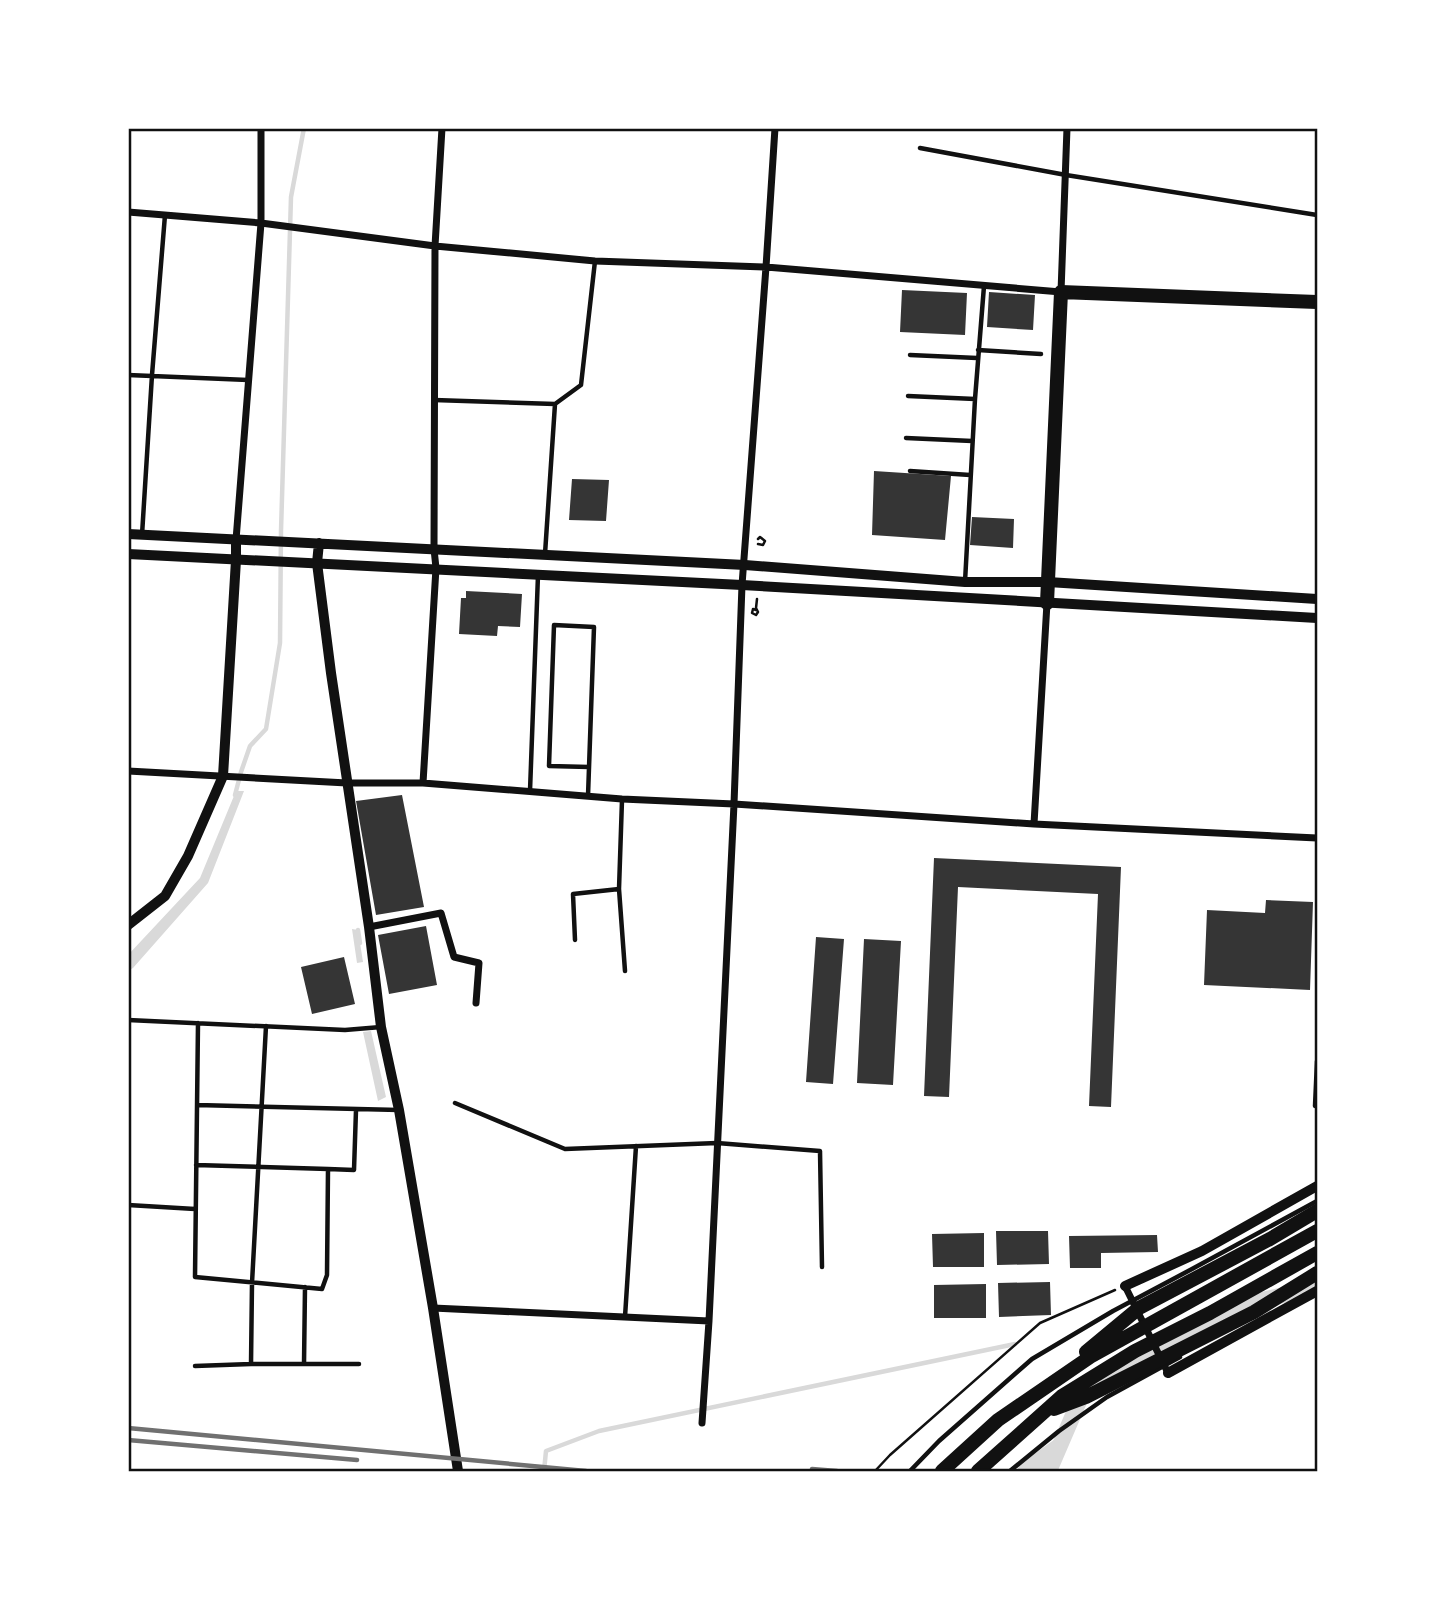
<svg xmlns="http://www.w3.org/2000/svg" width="1445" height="1599" viewBox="0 0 1445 1599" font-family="Poppins,sans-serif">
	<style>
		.water { fill: #d9d9d9 }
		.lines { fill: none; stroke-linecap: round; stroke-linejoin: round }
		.stream { stroke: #d9d9d9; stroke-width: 4.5 }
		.canal { stroke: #d9d9d9; stroke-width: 16 }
		.building { fill: #353535 }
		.path { stroke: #111; stroke-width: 2.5 }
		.service { stroke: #111; stroke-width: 4.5 }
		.minor { stroke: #111; stroke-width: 7 }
		.tertiary { stroke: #111; stroke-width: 10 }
		.primary { stroke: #111; stroke-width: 14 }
		.rail { stroke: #707070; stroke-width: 4.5 }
		.neatline { fill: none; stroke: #111; stroke-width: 2.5 }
	</style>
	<rect width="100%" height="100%" fill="#fff"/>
	<path class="water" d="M236,791H244L208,883L133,968L128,971V955L200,878Z
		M352,929L358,930L363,962L357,963Z
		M371,1031L386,1097L378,1101L363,1032Z
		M1065,1432L1055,1471H1017L1020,1464Z"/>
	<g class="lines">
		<path class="stream" d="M235,795L241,772L250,746L266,729L280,643L281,531L291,197L304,128
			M358,930L360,943
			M544,1471L546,1451L599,1431L1015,1344"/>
		<path class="canal" d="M1049,1471L1083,1392L1245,1304L1317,1287"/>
	</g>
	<path class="building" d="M902,290L967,293L965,335L900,332Z
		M989,292L1035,295L1033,330L987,327Z
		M874,471L951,476L945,540L872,535Z
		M572,479L609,480L606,521L569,520Z
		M972,517L1014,519L1013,548L970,545Z
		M466,591L522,594L520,627L498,626L497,636L459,634L461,598H466Z
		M402,795L424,907L376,915L356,801Z
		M934,858L1121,867L1111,1107L1089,1106L1098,894L958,887L949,1097L924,1096Z
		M1266,900L1313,902L1310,990L1204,985L1207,910L1265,913Z
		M426,926L437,985L389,994L378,935Z
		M816,937L844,939L833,1084L806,1082Z
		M864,939L901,941L893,1085L857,1083Z
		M344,957L355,1004L312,1014L301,967Z
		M996,1231H1048L1049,1264L997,1265Z
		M984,1233V1267H933L932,1234Z
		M1157,1235L1158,1252L1101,1253V1268H1070L1069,1236Z
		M1050,1282L1051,1315L999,1317L998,1283Z
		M986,1284V1318H934V1285Z"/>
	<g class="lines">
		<path class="path" d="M758,539L760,537L765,541L763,545L758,544
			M756,610L753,609L752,613L756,615L758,612L756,608L757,599
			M875,1471L890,1455L1040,1323L1115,1290"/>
		<path class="service" d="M920,148L1066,175L1317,215
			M978,350L1041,354
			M910,355L977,358
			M128,375L248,380
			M908,396L975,399
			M434,400L555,404
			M906,438L972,441
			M910,471L970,475
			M142,535L152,375L165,215
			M545,554L555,404L581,385L595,261
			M965,582L975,399L984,286
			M530,791L538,575
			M588,796L594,627L554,625L549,766L589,767
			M622,800L619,889L625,971
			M575,940L573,894L619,889
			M128,1020L345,1030L381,1027
			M198,1023L195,1277L322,1289L327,1275L328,1169L354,1170L356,1110
			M1317,1061L1315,1106H1317
			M455,1103L565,1149L717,1143L820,1151L822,1267
			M197,1105L399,1110
			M196,1165L328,1169
			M128,1205L195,1209
			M625,1317L636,1146
			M251,1364L252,1283L266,1026
			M304,1364L305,1287
			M195,1366L251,1364H359
			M910,1471L939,1441L1032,1359L1113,1311L1192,1269L1317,1201
			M1010,1471L1059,1431L1107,1397L1180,1357"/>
		<path class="minor" d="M128,212L261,223L435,246L595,261L766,267L1061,292L1067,128
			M236,540L261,223V128
			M128,771L347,783H423L622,799L734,804L1034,824L1317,838
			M423,783L436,568L434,549L435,246L442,128
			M1034,824L1047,603
			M369,927L441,913L454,957L479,963L476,1003
			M1125,1286L1168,1373
			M433,1308L709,1321
			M702,1423L709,1321L734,804L742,585L766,267L775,128"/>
		<path class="tertiary" d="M128,534L745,565L965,582H1048L1317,599
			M319,543L317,563L331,673L369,927L381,1027L399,1110L433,1308L458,1471
			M128,554L742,585L1317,618
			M128,925L165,896L188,856L223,776L236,560V540
			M1125,1286L1202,1251L1317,1186
			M1168,1373L1317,1291"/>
		<path class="primary" d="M1047,603L1061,292L1317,302
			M1086,1352L1139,1308L1270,1239L1317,1211
			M1054,1409L1086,1397L1254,1312L1317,1273
			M942,1471L998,1420L1090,1357L1317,1231
			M978,1471L1062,1396L1135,1351L1210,1313L1317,1253"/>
		<path class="rail" d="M128,1428L586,1471
			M128,1440L357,1460
			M812,1469L837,1471"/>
	</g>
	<rect width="1445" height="1599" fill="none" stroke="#ffffff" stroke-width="259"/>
	<rect x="130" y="130" width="1186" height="1340" class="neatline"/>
</svg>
